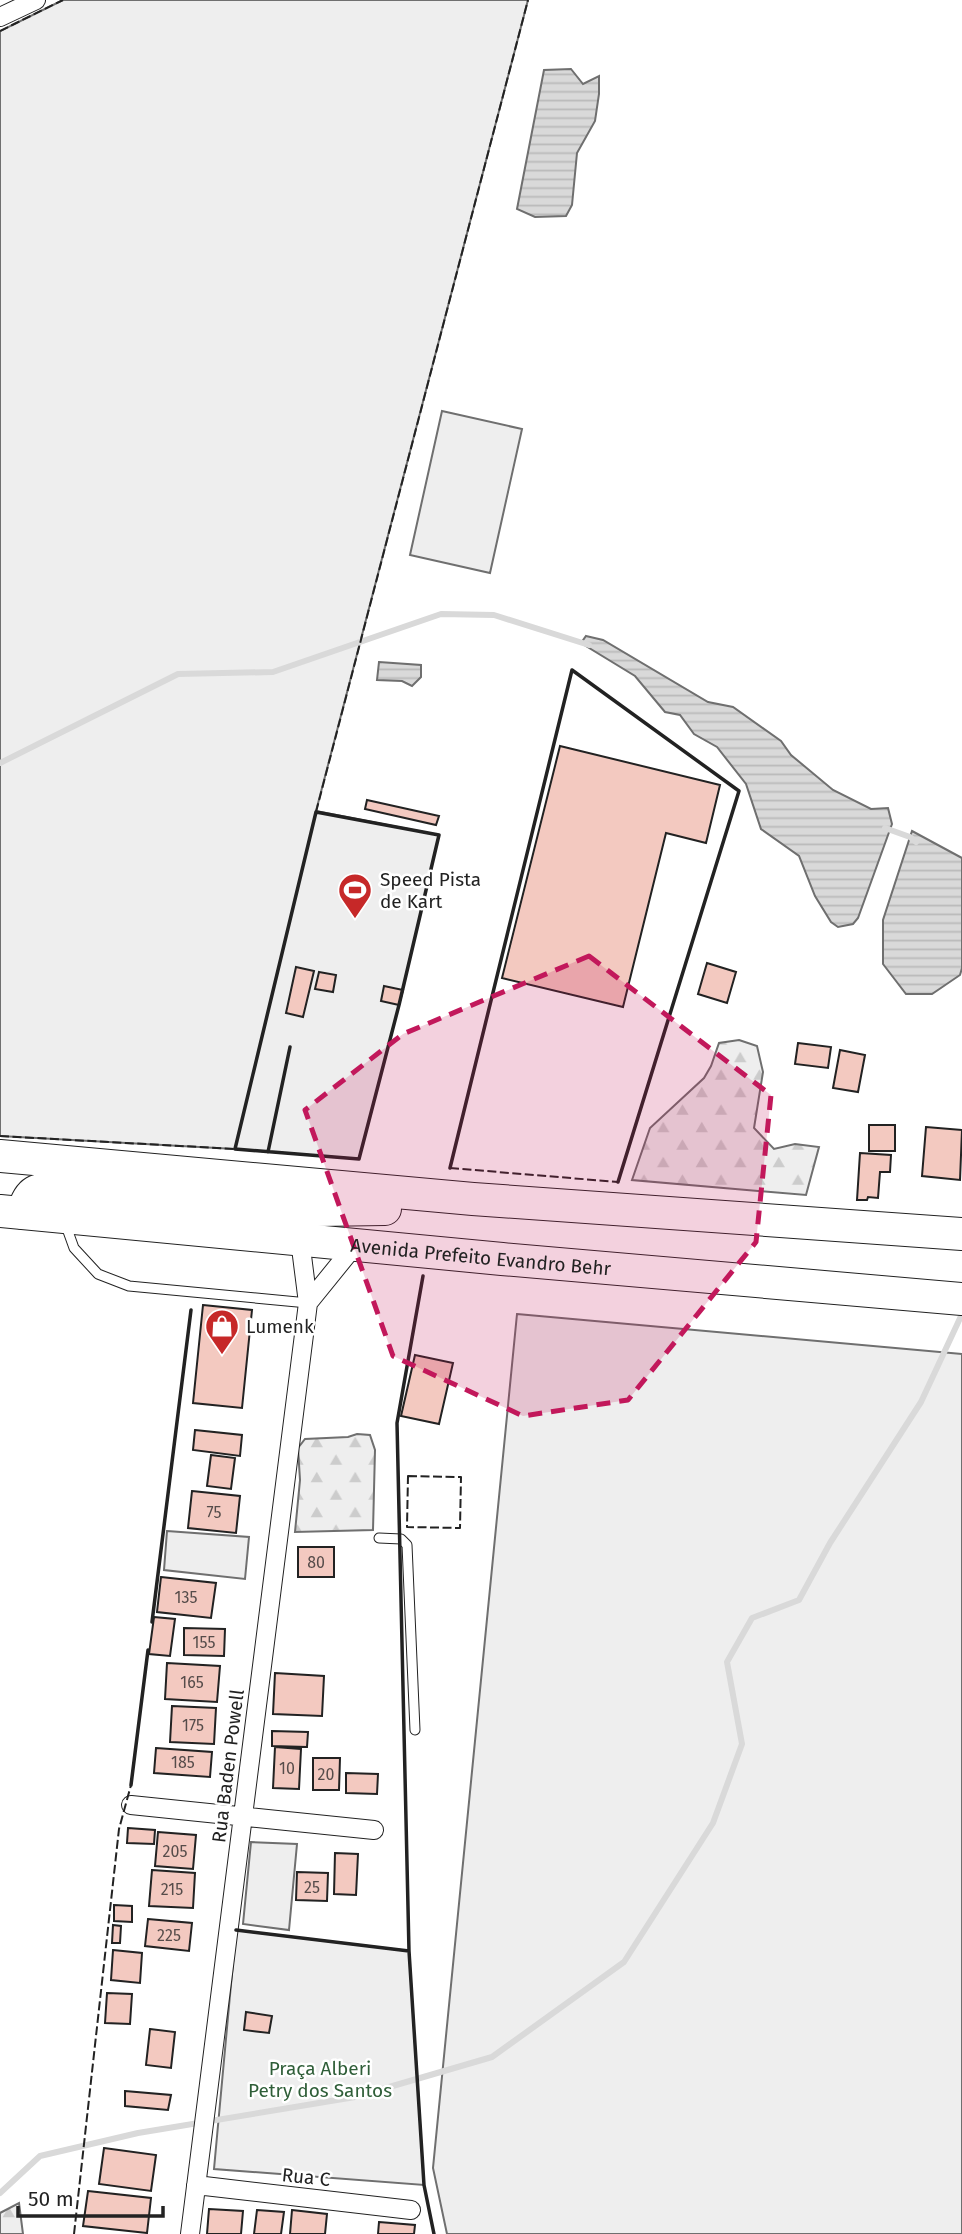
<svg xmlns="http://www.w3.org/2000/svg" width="962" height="2234" viewBox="0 0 962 2234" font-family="'Fira Sans',sans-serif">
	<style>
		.green { fill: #eee; stroke: #6f6f6f; stroke-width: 2 }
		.forest { fill: url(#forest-firs); stroke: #6f6f6f; stroke-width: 2 }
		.water { fill: url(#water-rules); stroke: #6f6f6f; stroke-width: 2 }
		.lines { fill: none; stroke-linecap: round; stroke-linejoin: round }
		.stream { stroke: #d9d9d9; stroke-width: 6 }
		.building { fill: #f3c9c0; stroke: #222; stroke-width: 2 }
		.lane-casing { stroke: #222; stroke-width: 11 }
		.street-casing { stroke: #222; stroke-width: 20 }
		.highway-casing { stroke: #222; stroke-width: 34 }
		.lane { stroke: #fff; stroke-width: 9 }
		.street { stroke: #fff; stroke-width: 18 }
		.highway { stroke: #fff; stroke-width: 32 }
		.fence { stroke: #222; stroke-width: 2; stroke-dasharray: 9 3.5; stroke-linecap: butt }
		.wall { stroke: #222; stroke-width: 3.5 }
		.marked { fill: #c2185b; fill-opacity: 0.2; stroke: #c2185b; stroke-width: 5; stroke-dasharray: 14 9; stroke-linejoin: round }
		.labels { text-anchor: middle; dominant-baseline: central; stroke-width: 5; stroke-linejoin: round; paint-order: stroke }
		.number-label { font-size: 16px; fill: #564c4a }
		.poi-label { font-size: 19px; fill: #222; stroke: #fff; text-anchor: start }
		.street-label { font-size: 19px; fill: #222; stroke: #fff }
		.park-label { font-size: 19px; fill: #2f5e38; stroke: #fff }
	</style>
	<defs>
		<pattern id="forest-firs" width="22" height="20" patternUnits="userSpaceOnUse" patternTransform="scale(1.75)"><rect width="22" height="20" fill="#eee"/><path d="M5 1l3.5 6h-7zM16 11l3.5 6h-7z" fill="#ccc"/></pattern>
		<pattern id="water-rules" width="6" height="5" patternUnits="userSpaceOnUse" patternTransform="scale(1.75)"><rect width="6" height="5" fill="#d9d9d9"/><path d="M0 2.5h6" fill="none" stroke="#bababa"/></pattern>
	</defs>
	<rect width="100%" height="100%" fill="#fff"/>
	<path class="green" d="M63,0H528L316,811L439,835L399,1005L359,1159L235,1149L0,1136V31Z
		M442,411L522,429L490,573L410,555Z
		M517,1314L962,1354V2234H447L433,2168Z
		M167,1531L249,1537L245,1579L164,1570Z
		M251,1842L297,1844L289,1930L243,1924Z
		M236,1930L409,1951L424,2185L214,2169Z"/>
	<path class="forest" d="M739,1040L757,1046L763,1072L754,1128L774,1149L795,1144L819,1147L806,1195L632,1180L650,1128L704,1078L711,1066L719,1043Z
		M357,1434L370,1435L375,1450L373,1530L295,1532L300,1480L298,1448L305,1439L348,1437Z
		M19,2203L23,2234H0V2213Z"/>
	<path class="water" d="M571,69L583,84L599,76V94L595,121L577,153L572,205L566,216L535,217L517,209L544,70Z
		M586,636L603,640L708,702L733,707L781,741L791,755L833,790L871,809L888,808L892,824L858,918L853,924L838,927L831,922L815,896L799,856L761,829L746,784L717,747L694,734L680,715L665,712L635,676L581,643Z
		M379,662L421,665V677L412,686L402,681L377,680Z
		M912,831L962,858V968L960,975L932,994H906L883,964V920Z"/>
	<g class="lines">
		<path class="stream" d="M0,763L178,674L273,672L441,614L494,615L589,645
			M885,828L910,837L916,842
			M0,2193L40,2156L138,2133L355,2097L492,2057L624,1962L713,1823L742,1744L727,1662L752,1618L799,1600L830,1543L921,1402L962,1314"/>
	</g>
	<path class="building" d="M560,746L720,785L706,843L666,833L623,1007L502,978Z
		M367,800L439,816L436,825L365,809Z
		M707,963L736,972L727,1003L698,994Z
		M296,967L314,971L303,1017L286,1013Z
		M319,972L336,975L333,992L315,989Z
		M384,986L403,990L399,1005L381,1001Z
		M798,1043L831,1047L828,1068L795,1064Z
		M840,1050L865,1055L858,1092L833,1088Z
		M869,1125H895V1151H869Z
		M926,1127L962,1130L960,1180L922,1176Z
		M860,1153L891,1155L890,1172H880L878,1198L868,1197L867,1200H857Z
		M203,1305L252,1310L242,1408L193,1403Z
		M415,1355L453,1363L439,1424L401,1416Z
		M195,1430L242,1435L240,1456L193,1450Z
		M211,1455L235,1458L231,1489L207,1486Z
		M192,1491L240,1496L236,1533L188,1528Z
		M298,1547H334V1577H298Z
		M161,1577L216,1583L211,1618L157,1612Z
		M154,1617L175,1619L170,1656L149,1654Z
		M184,1628L225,1629L224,1656L184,1655Z
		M167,1663L220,1666L217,1702L165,1699Z
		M275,1673L324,1676L322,1716L273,1714Z
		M172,1706L216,1708L214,1744L170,1742Z
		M272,1731L308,1732L307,1747L272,1746Z
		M275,1747L301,1749L299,1789L273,1788Z
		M156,1748L212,1752L210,1777L154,1773Z
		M313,1758H340L339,1790H313Z
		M346,1773L378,1774L377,1794L346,1793Z
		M128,1828L155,1830L154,1844L127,1843Z
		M158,1832L196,1835L193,1869L155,1866Z
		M335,1853L358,1854L356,1895L334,1894Z
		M152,1870L195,1873L193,1908L149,1906Z
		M297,1872L328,1873L327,1901L296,1900Z
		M114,1905L132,1906V1922L114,1921Z
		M148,1919L192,1923L189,1951L145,1946Z
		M113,1925L121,1926L120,1943H112Z
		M113,1950L142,1953L140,1983L111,1980Z
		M107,1993L132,1994L130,2024L105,2023Z
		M246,2012L272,2016L269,2033L244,2030Z
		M150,2029L175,2032L171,2068L146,2065Z
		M125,2091L171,2095L168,2110L125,2106Z
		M104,2148L156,2155L151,2191L99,2184Z
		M88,2191L151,2198L147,2233L83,2226Z
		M209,2209L243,2211L241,2234H207Z
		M257,2210L284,2212L281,2234H254Z
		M292,2210L327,2214L325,2234H290Z
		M379,2222L415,2225L414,2234H378Z"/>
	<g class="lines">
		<g class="lane-casing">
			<path id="lane" d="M65,1223L74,1248L98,1274L129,1286L308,1303
				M379,1538L401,1539L407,1545L415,1730"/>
		</g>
		<g class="street-casing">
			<path id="street" d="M0,17L36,0
				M308,1303L355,1245
				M131,1805L374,1830
				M196,2185L411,2210
				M190,2234L308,1303L300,1240"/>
		</g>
		<g class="highway-casing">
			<g id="highway">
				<path d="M0,1156L473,1199L962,1234"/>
				<path id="s1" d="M0,1211L502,1259L962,1299"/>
				<path d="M23,1213C29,1188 38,1189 61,1188L317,1210L385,1209"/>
			</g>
		</g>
		<use href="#lane" class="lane"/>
		<use href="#street" class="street"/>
		<use href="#highway" class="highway"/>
		<path class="fence" d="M0,31L63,0
			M316,812L528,0
			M0,1136L235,1149
			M450,1168L618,1182
			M408,1476L461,1477L460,1528L407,1527Z
			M74,2234L119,1829L131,1785"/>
		<path class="wall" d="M316,812L439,835L399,1005L359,1159L235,1149Z
			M268,1152L290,1047
			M450,1168L572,670L739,791L618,1182
			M423,1276L397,1423L409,1951L424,2185L434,2234
			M152,1622L191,1310
			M131,1785L148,1650
			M236,1930L409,1951"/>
	</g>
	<path class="marked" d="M589,956L771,1095L756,1242L628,1400L523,1416L393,1356L305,1110L403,1034Z"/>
	<defs>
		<g id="stadium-pin" transform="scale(1.75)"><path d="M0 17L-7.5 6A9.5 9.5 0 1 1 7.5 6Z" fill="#c62828" stroke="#fff"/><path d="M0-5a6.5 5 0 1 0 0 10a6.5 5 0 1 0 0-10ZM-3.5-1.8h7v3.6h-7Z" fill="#fff"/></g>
		<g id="shop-pin" transform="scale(1.75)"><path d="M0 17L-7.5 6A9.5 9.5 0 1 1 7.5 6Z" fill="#c62828" stroke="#fff"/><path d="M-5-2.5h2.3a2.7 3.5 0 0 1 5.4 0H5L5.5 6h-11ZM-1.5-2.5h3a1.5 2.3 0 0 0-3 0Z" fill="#fff"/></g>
	</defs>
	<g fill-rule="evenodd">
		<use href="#stadium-pin" x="355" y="890"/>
		<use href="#shop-pin" x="222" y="1326"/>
	</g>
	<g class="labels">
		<g class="number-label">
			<text x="214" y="1512">75</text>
			<text x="316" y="1562">80</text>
			<text x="186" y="1597">135</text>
			<text x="204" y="1642">155</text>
			<text x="192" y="1682">165</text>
			<text x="193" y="1725">175</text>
			<text x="183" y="1762">185</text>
			<text x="287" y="1768">10</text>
			<text x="326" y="1774">20</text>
			<text x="175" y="1851">205</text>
			<text x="312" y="1887">25</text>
			<text x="172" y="1889">215</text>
			<text x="169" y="1935">225</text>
		</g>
		<g class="poi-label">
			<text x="380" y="879">Speed Pista<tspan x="380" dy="22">de Kart</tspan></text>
			<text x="246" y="1326">Lumenk</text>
		</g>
		<g class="street-label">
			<text stroke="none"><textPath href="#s1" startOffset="483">Avenida Prefeito Evandro Behr</textPath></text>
			<text transform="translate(228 1766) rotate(-83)">Rua Baden Powell</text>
			<text transform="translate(306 2177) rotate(6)">Rua C</text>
		</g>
		<g class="park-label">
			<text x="320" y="2068">Praça Alberi<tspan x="320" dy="22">Petry dos Santos</tspan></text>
		</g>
	</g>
	<path d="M18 2206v10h145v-10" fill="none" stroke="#222222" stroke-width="3.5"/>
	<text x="28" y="2206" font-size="21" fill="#222222" stroke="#ffffff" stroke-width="5" paint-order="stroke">50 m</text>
</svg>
